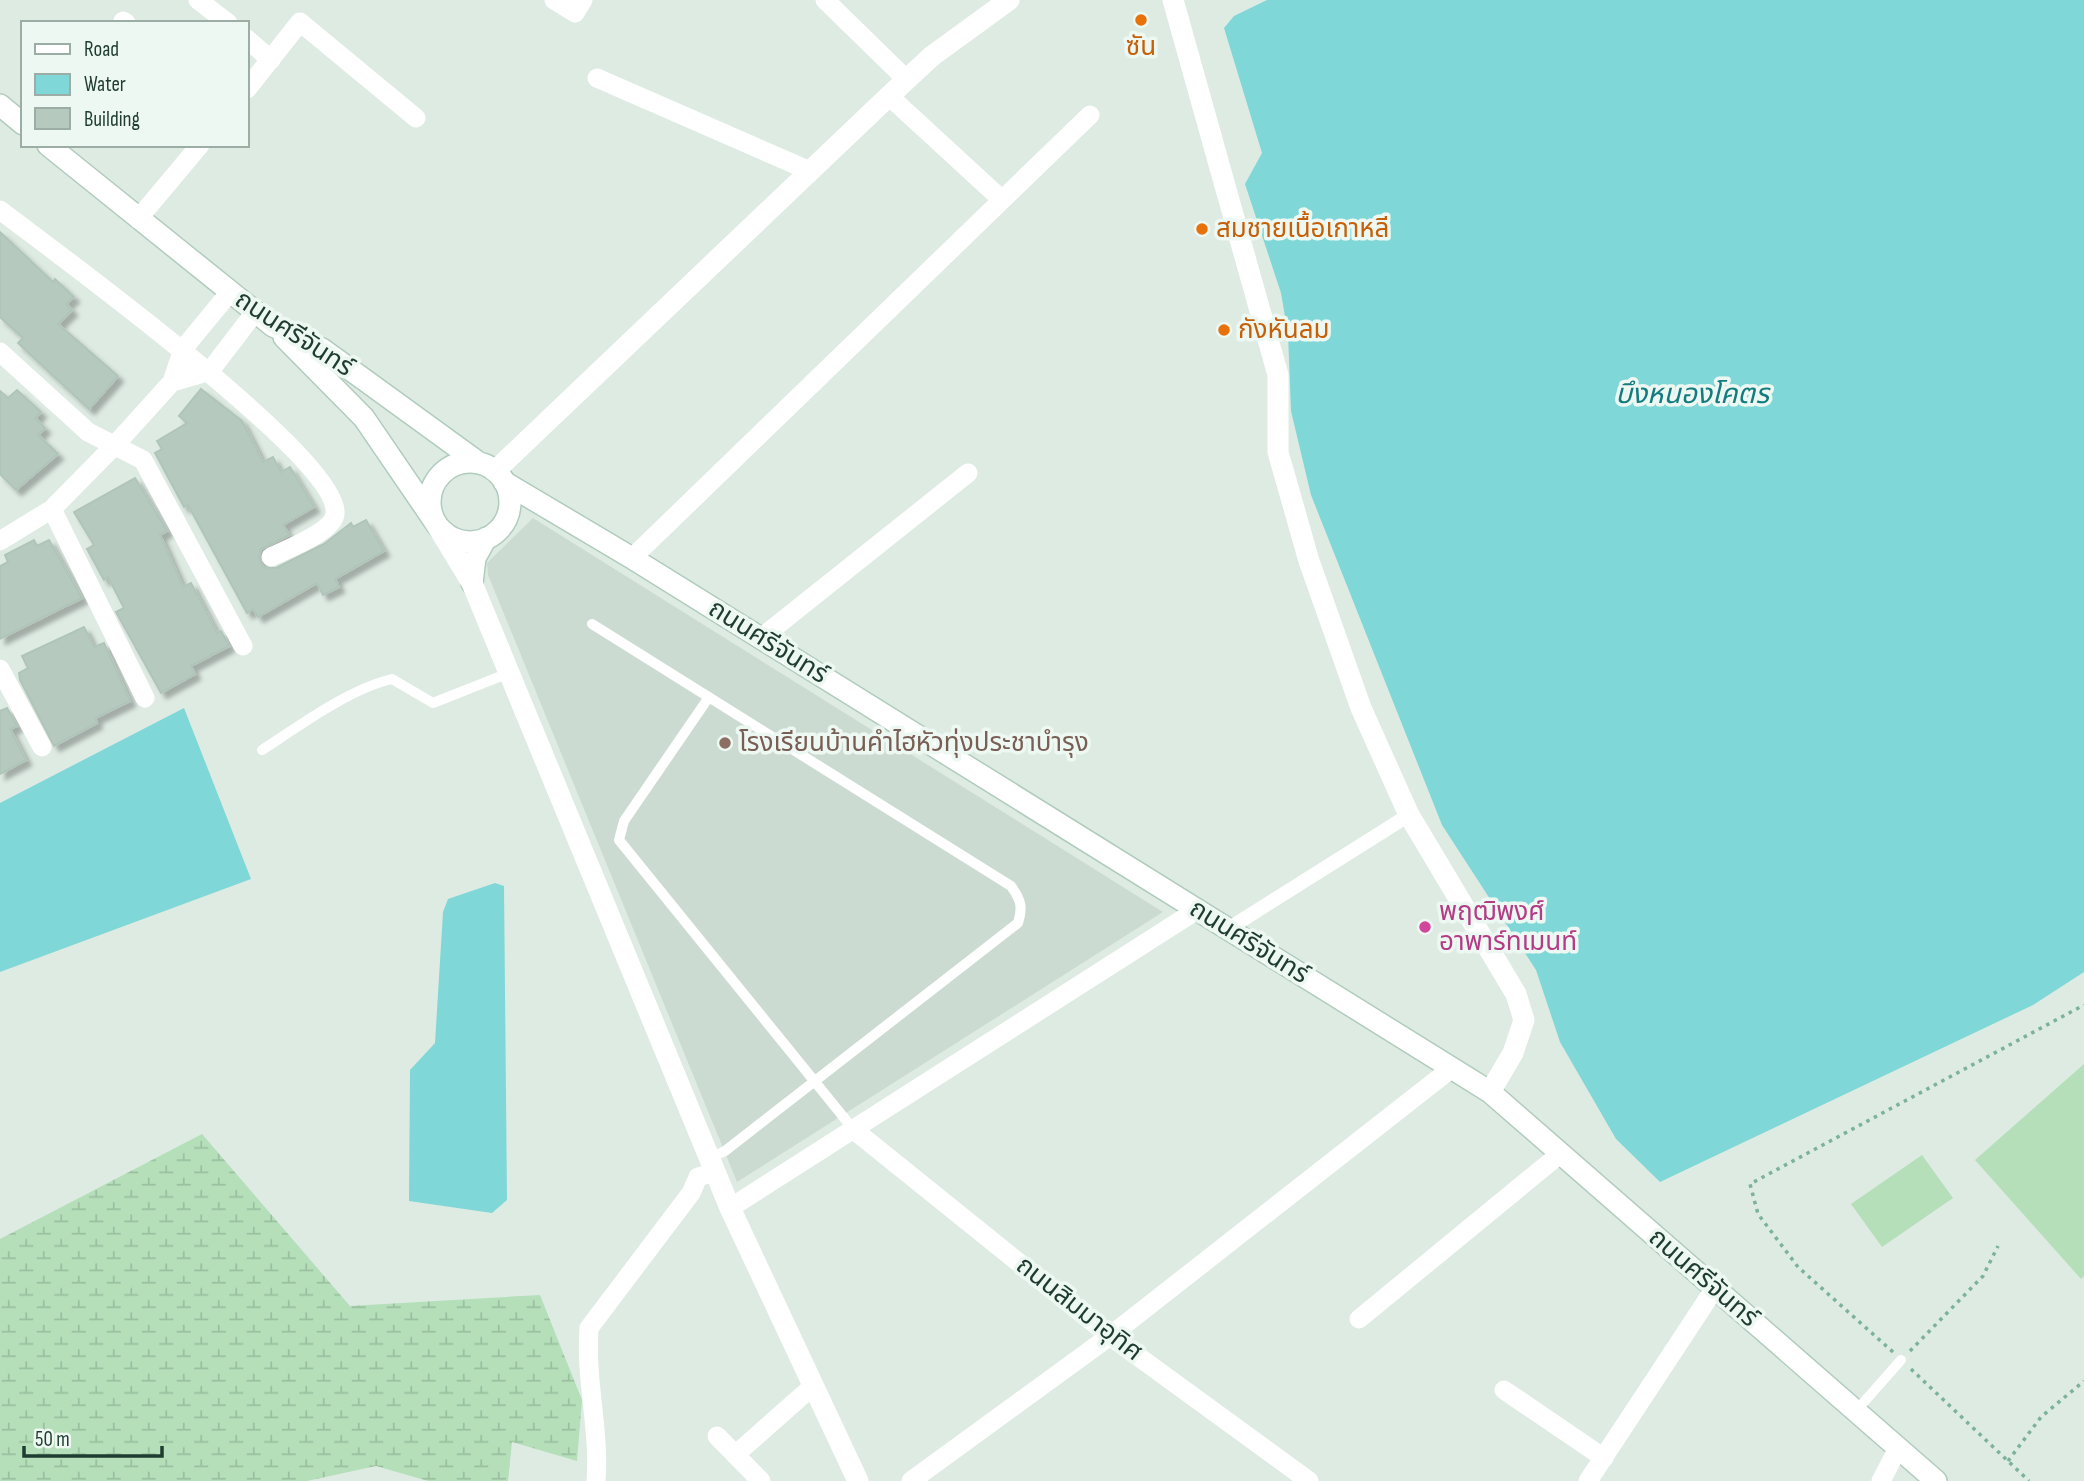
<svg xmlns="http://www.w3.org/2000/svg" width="2084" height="1481" viewBox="0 0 2084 1481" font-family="'Sofia Sans Condensed','Noto Sans Thai',sans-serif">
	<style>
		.built { fill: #ccdbd2 }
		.grass { fill: #b4dfb9 }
		.wetland { fill: url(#wetland-marsh) }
		.water { fill: #7fd7d7 }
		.building { fill: #b6c9be; stroke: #b0c5b9; stroke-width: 2; filter: url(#shadow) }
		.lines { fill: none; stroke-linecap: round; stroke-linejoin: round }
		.secondary-casing { stroke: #b0ccbd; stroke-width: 24 }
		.path { stroke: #7bb298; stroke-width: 3.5; stroke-dasharray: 3.5 5; stroke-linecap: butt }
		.service { stroke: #fff; stroke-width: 10 }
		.pedestrian { stroke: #fff; stroke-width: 14 }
		.minor { stroke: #fff; stroke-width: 19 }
		.tertiary { stroke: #fff; stroke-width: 21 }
		.secondary { stroke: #fff; stroke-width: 21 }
		.food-dot { fill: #e8710a; stroke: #eef8f2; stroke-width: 2.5 }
		.education-dot { fill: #8d6e63; stroke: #eef8f2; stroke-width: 2.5 }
		.hotel-dot { fill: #d1479c; stroke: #eef8f2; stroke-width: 2.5 }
		.labels { text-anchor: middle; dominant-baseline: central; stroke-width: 7; stroke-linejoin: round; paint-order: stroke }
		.food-label { font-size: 26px; fill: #c56008; stroke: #eef8f2; text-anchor: start }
		.street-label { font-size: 26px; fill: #1e3c2f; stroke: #eef8f2 }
		.education-label { font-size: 26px; fill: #785e54; stroke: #eef8f2; text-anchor: start }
		.hotel-label { font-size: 26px; fill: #b23c85; stroke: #eef8f2; text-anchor: start }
		.water-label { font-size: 28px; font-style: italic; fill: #127c7e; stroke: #eef8f2 }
	</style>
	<defs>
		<pattern id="wetland-marsh" width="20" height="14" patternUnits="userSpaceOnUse" patternTransform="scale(1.75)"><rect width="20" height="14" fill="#b4dfb9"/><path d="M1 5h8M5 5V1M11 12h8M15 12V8" fill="none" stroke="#9ac09f"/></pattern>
		<filter id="shadow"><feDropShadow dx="5.5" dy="5.5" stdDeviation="2" flood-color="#0004"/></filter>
	</defs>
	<rect width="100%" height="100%" fill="#deebe3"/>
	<path class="built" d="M533,518L1163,912L737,1182L488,575L487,563Z"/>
	<path class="grass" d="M2084,1064V1276L2081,1279L1975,1160Z
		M1922,1155L1953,1198L1882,1247L1851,1204Z"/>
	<path class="wetland" d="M202,1134L350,1306L540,1295L582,1400L577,1461L512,1442L508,1481H428L376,1466L307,1481H0V1239Z"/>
	<path class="water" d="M1267,0H2084V972L2033,1005L1660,1182L1616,1139L1560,1042L1536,970L1442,825L1311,495L1291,411L1288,334L1281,293L1245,184L1262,153L1224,28L1234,16Z
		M184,708L251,879L0,972V803Z
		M495,883L504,886L507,1200L492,1213L409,1201L410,1070L435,1043L443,912L448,899Z"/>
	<path class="building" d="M0,232L53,282L55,279L74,297L66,304L72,310L58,324L118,376L89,409L18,343L23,338L0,317Z
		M201,389L242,421L263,462L273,457L281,472L290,467L314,507L283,525L289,535L261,549L259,557L263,567L276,568L324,544L351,523L353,527L366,520L384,551L335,579L339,587L323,595L317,583L258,617L253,609L247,613L188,505L184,507L155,453L162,449L157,441L187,423L179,416Z
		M17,390L41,412L35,418L45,428L38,435L58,454L16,490L0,474V391L8,398Z
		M135,478L167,531L160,535L183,587L191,583L217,633L221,631L229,646L191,666L195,674L161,693L116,612L124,608L108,577L104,580L87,549L94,545L74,512Z
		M34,540L37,546L49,540L82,598L0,639V566L8,562L5,555Z
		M84,627L94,647L104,643L130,701L95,718L97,723L54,746L20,680L19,673L28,668L22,656Z
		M7,708L17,726L10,729L26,760L0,774V711Z"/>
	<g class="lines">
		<g class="secondary-casing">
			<path id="secondary" d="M0,105L23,124
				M48,145L273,326L322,349L479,463
				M284,337L364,418L435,522
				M430 502a40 40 0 1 1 80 0a40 40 0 1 1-80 0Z
				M504,482L632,558L1490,1092L1936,1481
				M472,583L475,558L486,538"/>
		</g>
		<path class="path" d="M1910,1351L1983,1276L1998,1246
			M1893,1352L1798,1267L1758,1214L1750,1184L2084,1005
			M1911,1369L2029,1481
			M2008,1461L2041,1417L2084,1381"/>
		<path class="service" d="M592,624L1011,886C1021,900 1023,907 1018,923L725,1151L710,1158
			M709,697L624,821L619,840L854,1130
			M262,750C299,726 349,689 392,679L433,703L509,673
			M1856,1411L1901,1360"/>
		<path class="pedestrian" d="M1228,929L1409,815"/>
		<path class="minor" d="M198,0L228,23
			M554,0L575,13L583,0
			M825,0L907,80
			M123,21L126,23
			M247,39L271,60
			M597,78L810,171
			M247,89L300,22L416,118
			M889,96L1001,199
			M0,210C52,250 341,459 335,514C333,532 287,549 271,557
			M138,219L200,145
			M0,352L88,432L143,460L243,646
			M172,382L210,371L255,312
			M52,509L145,698
			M0,541L52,509L114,446L172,382L183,349L230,292
			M632,558L1090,115
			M761,638L968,473
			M0,669L42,747
			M854,1130L1110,1336L1309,1481
			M730,1208L1197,910
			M1359,1319L1560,1154
			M1504,1390L1604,1458
			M717,1436L761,1481
			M735,1455L813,1386
			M596,1481C600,1430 585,1380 589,1328L691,1193L698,1177L715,1172
			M911,1481L1110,1336L1452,1068
			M1588,1481L1715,1288
			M1881,1481L1898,1448"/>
		<path class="tertiary" d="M1173,0L1278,375V452L1309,561L1361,708L1409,815L1516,994L1524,1020L1513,1053L1490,1092
			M495,471L889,96L932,56L1009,0
			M435,522L472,583L730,1208L858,1481"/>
		<use href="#secondary" class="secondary"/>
	</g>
	<g class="food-dot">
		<circle cx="1141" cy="20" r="7"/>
		<circle cx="1202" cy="229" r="7"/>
		<circle cx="1224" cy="330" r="7"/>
	</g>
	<circle class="education-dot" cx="725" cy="743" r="7"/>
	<circle class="hotel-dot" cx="1425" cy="927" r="7"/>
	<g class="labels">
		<g class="food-label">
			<text x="1141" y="47" text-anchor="middle">ซัน</text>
			<text x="1216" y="229">สมชายเนื้อเกาหลี</text>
			<text x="1238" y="330">กังหันลม</text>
		</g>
		<g class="street-label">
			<text transform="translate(294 334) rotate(33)">ถนนศรีจันทร์</text>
			<text transform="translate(768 642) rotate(32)">ถนนศรีจันทร์</text>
			<text transform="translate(1249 942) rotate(32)">ถนนศรีจันทร์</text>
			<text transform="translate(1703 1278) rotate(41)">ถนนศรีจันทร์</text>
			<text transform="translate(1079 1309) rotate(38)">ถนนสิมมาอุทิศ</text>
		</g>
		<g class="education-label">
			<text x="739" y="743">โรงเรียนบ้านคำไฮหัวทุ่งประชาบำรุง</text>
		</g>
		<g class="hotel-label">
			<text x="1439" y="912">พฤฒิพงศ์<tspan x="1439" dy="30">อาพาร์ทเมนท์</tspan></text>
		</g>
		<g class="water-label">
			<text x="1692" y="394">บึงหนองโคตร</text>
		</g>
	</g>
	<rect x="21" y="21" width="228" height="126" fill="#eef8f2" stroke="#9bada4" stroke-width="2"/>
	<rect x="35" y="44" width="35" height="10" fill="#ffffff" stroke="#9bada4" stroke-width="2"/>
	<text x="84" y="56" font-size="21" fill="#1e3c2f">Road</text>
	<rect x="35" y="74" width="35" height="21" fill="#7fd7d7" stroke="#9bada4" stroke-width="2"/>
	<text x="84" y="91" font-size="21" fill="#1e3c2f">Water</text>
	<rect x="35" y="108" width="35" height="21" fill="#b6c9be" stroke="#9bada4" stroke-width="2"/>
	<text x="84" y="126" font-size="21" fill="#1e3c2f">Building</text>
	<path d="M24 1446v10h138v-10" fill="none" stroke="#1e3c2f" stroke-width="3.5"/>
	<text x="35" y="1446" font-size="21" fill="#1e3c2f" stroke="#eef8f2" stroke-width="5" paint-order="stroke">50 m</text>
</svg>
